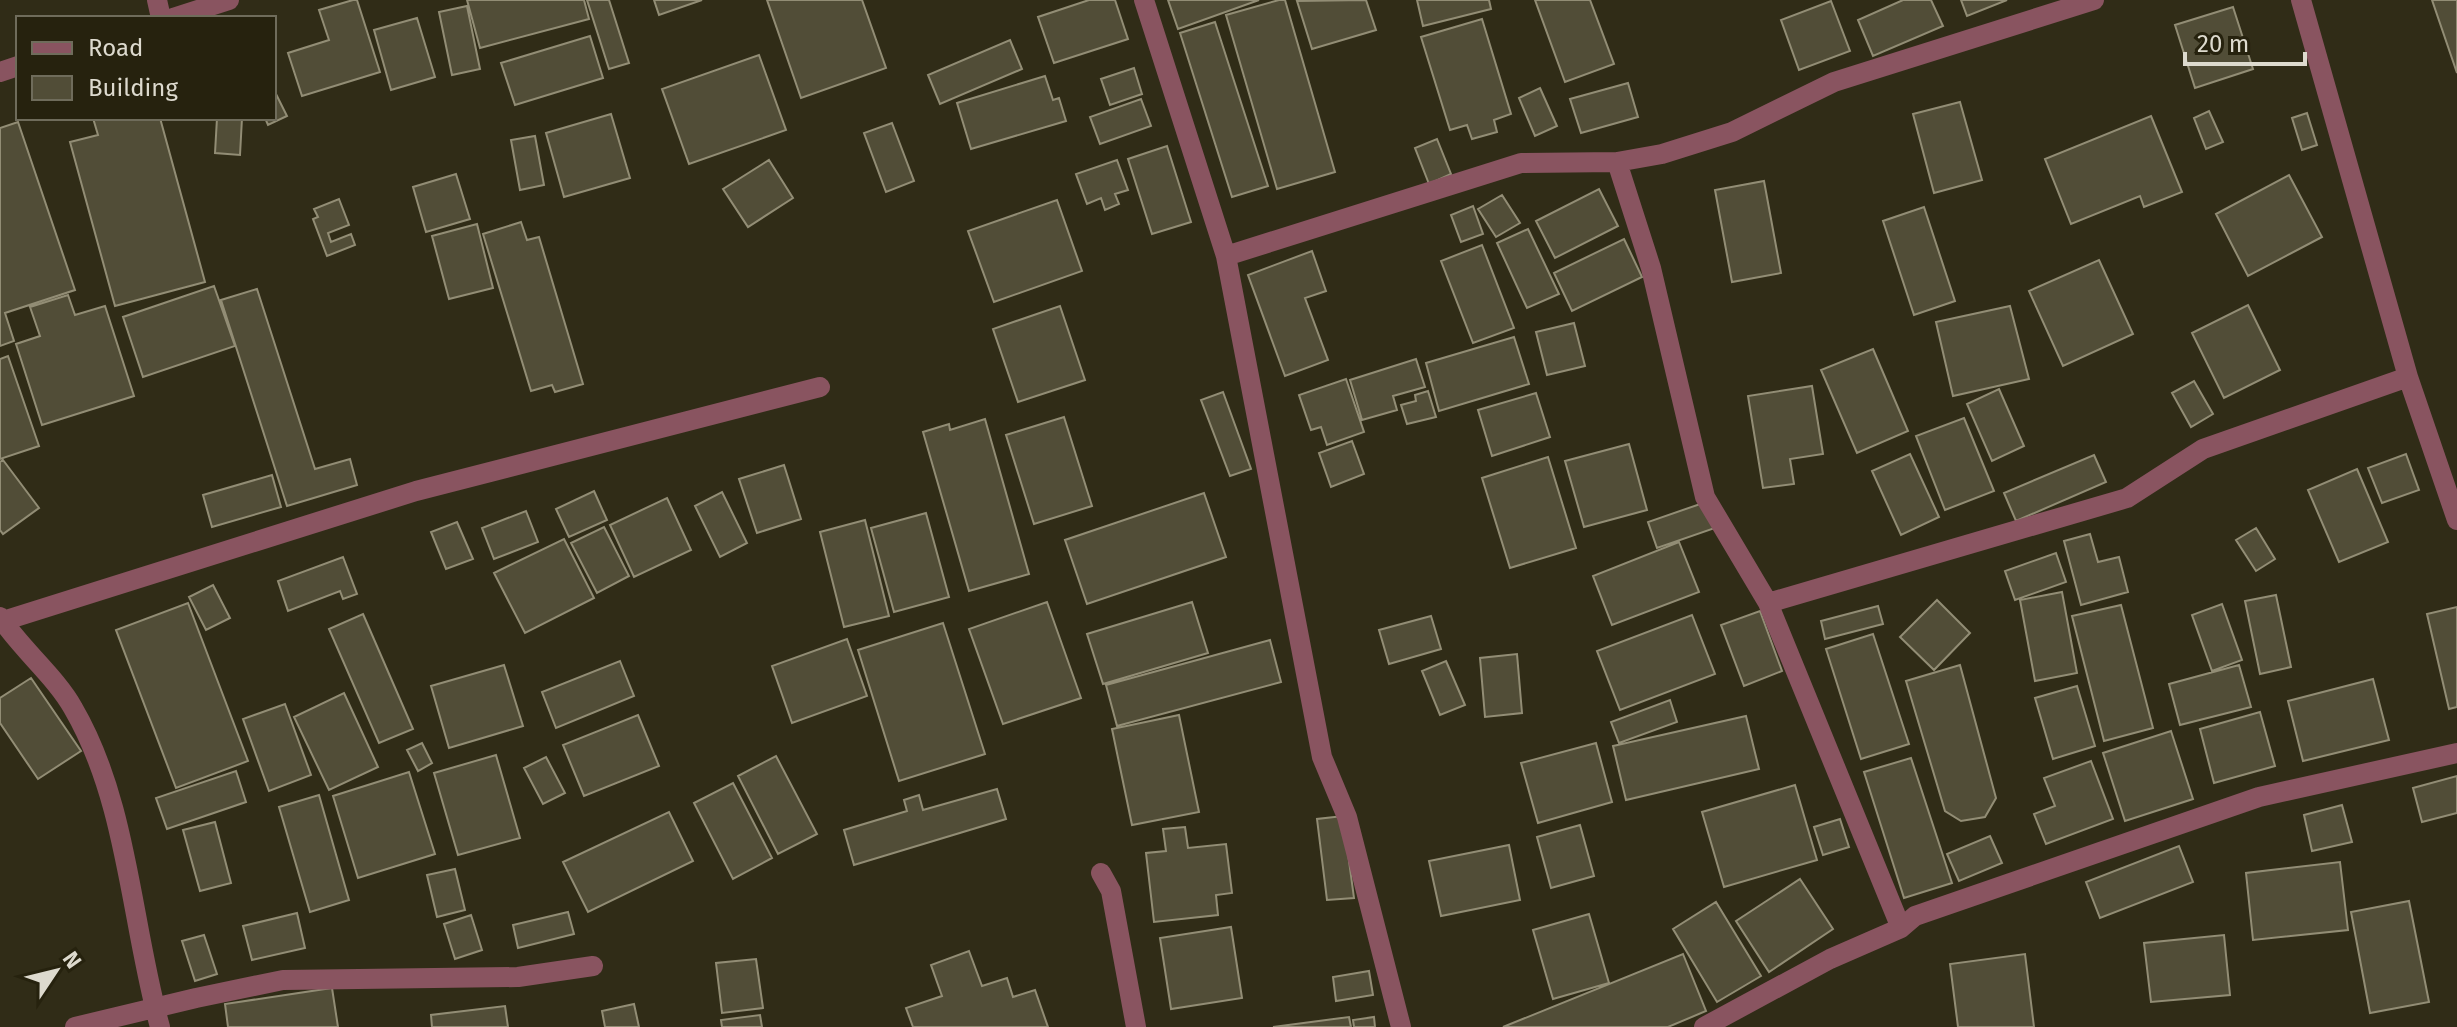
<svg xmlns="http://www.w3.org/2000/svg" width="2457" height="1027" viewBox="0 0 2457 1027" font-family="'Fira Sans',sans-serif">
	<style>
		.building { fill: #514d37; stroke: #928d75; stroke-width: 2 }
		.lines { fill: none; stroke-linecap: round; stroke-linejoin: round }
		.minor { stroke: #895460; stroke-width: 20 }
	</style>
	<rect width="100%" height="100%" fill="#302c17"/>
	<path class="building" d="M353,0H357L380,72L302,96L288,53L329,40L319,10Z
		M467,0H584L589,19L480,48Z
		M587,0H609L629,63L609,69Z
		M654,0H702L659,15Z
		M767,0H862L886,68L801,98Z
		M1089,0H1115L1128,39L1054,63L1038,17Z
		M1168,0H1259L1178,29Z
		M1279,0H1285L1335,172L1277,189L1226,15Z
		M1366,0L1376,30L1312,49L1297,1Z
		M1417,0H1489L1491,9L1423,26Z
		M1535,0H1590L1614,64L1565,82Z
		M1903,0H1931L1943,26L1873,56L1858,20Z
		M1961,0H2007L1967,16Z
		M2432,0H2457V73Z
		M1831,1L1850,51L1799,70L1781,20Z
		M467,6L480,69L452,75L439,12Z
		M2233,7L2253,69L2195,88L2175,25Z
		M417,18L435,77L391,90L374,30Z
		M1482,19L1511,114L1494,120L1497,132L1472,139L1467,125L1450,130L1421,37Z
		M1215,22L1268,186L1232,197L1180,33Z
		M590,36L603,78L515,105L501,63Z
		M1010,40L1022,69L940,104L928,75Z
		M759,55L786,130L689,164L662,89Z
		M1134,68L1142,94L1110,105L1101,79Z
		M1045,76L1053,100L1059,98L1066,121L971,149L957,103Z
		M1628,83L1638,117L1581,133L1570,99Z
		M1540,88L1557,126L1535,136L1519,98Z
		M274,90L287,116L268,125L265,118H274Z
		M1141,99L1151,126L1100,144L1090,117Z
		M1960,102L1982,180L1934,193L1913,114Z
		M2209,111L2223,142L2206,149L2194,118Z
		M2307,113L2317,145L2302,150L2292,118Z
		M611,114L630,178L564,197L546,133Z
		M2151,116L2182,192L2144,207L2140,196L2071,224L2045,159Z
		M93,118H160L205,282L115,306L70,142L98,135Z
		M217,118H242L240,155L215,153Z
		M18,122L75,290L5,313L14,341L0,346V128Z
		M892,123L914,181L886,192L864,133Z
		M535,136L544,185L520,190L511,140Z
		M1437,139L1451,174L1429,184L1415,148Z
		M1167,146L1191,222L1152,234L1128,159Z
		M769,160L793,198L748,227L723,189Z
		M1117,160L1128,190L1115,194L1119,204L1105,210L1101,198L1087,204L1076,174Z
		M456,174L470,219L426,232L413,187Z
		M2289,175L2322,237L2248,276L2216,214Z
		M1764,181L1781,273L1732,282L1715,190Z
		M1599,189L1618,226L1555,258L1536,221Z
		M1502,195L1520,223L1496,237L1478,209Z
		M339,199L349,225L328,233L331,242L351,234L355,245L327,256L313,219L318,217L314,209Z
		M1057,200L1082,271L994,302L968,231Z
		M1473,206L1483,234L1461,242L1451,215Z
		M1924,207L1955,301L1914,315L1883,221Z
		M521,222L527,240L539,237L583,384L555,392L552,385L531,391L483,234Z
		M477,224L493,288L449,299L432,236Z
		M1528,229L1559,294L1527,308L1497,243Z
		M1624,239L1642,277L1572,311L1554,273Z
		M1482,245L1514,328L1473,343L1441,261Z
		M1312,251L1326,291L1305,298L1328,360L1285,376L1248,275Z
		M2099,260L2133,334L2063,366L2029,291Z
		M214,286L235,346L143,377L123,317Z
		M257,289L315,469L350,459L357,485L287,506L221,300Z
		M68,295L75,315L105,306L134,396L42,425L16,344L40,336L30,307Z
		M2248,305L2280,370L2224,398L2192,333Z
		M1060,306L1085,380L1018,402L993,329Z
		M2010,306L2029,379L1953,396L1936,322Z
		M1574,323L1585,366L1547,375L1536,332Z
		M1514,337L1529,384L1439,411L1426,363Z
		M1873,349L1908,431L1857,453L1821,370Z
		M8,356L39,446L0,459V359Z
		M1416,359L1425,387L1393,396L1397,410L1362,420L1350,380Z
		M1346,379L1364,432L1327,445L1321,427L1311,430L1299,395Z
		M2194,381L2213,414L2191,427L2172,393Z
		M1812,386L1823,454L1790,459L1794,484L1763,488L1748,396Z
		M1999,389L2024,446L1992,461L1967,404Z
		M1428,391L1436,417L1407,424L1401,405L1416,401L1415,395Z
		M1223,392L1251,469L1230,476L1201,400Z
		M1536,393L1550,437L1492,456L1478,410Z
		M1064,417L1092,506L1034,524L1006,435Z
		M1964,418L1994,491L1945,510L1916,436Z
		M985,419L1029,574L969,591L923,432L949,424L950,430Z
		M1352,441L1364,474L1331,487L1319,453Z
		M1629,444L1647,510L1584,527L1565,461Z
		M1910,454L1939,517L1901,535L1872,471Z
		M2406,454L2419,490L2382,503L2368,468Z
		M2094,455L2106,482L2016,521L2004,493Z
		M1548,457L1576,548L1510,568L1482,478Z
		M3,460L39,508L3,534L0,530V462Z
		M784,465L801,519L757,533L739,479Z
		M2357,469L2388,542L2339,562L2308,490Z
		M272,475L281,507L212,527L203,495Z
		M594,491L607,520L569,537L556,509Z
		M722,492L747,543L720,557L695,506Z
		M1204,493L1226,557L1087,604L1065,540Z
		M667,498L691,550L634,577L610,525Z
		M1706,502L1715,528L1657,548L1648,522Z
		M526,511L538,542L494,559L482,528Z
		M926,513L949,597L894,612L871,528Z
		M865,520L889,616L844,627L820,532Z
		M457,522L473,559L446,569L431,532Z
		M604,527L629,576L597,593L571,543Z
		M2256,528L2275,559L2256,571L2236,540Z
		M2090,534L2098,562L2119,557L2128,592L2081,605L2064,541Z
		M564,539L594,598L525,633L494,573Z
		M1679,542L1699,592L1612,625L1593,576Z
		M2056,553L2066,582L2015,600L2005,571Z
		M343,557L357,594L343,599L340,591L288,611L278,581Z
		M213,585L230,618L206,630L189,597Z
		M2062,592L2077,673L2035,681L2020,600Z
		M2276,595L2291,667L2260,674L2245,601Z
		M1937,600L1970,633L1934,670L1900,637Z
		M1047,602L1081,698L1003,724L969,629Z
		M1192,602L1208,653L1103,684L1087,634Z
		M188,603L248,761L176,788L116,630Z
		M2222,604L2242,660L2212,671L2192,615Z
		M2121,605L2153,728L2104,741L2072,616Z
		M1878,606L1883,624L1825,639L1821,621Z
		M2457,607V707L2449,709L2427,614Z
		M1760,611L1782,671L1744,686L1721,625Z
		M363,614L413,729L379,743L329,629Z
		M1692,615L1715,674L1620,710L1597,651Z
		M1431,616L1441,649L1389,664L1379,630Z
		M943,623L985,754L899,781L858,650Z
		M1873,634L1909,744L1861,759L1826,649Z
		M847,639L867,696L792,723L772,666Z
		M1270,640L1281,682L1117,726L1106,685Z
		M1517,654L1522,713L1485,717L1480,658Z
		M620,661L634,696L556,728L542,692Z
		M1446,661L1465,705L1440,715L1422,671Z
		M504,665L523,726L449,748L431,686Z
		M1960,665L1996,798L1985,817L1961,821L1945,811L1906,681Z
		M2239,665L2251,707L2180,725L2169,684Z
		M31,678L81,751L38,779L0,723V698Z
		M2373,679L2389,740L2303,761L2288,701Z
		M2077,686L2095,746L2053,759L2035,698Z
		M344,693L378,767L329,790L294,717Z
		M1670,700L1677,722L1619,743L1611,722Z
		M285,704L311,775L269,791L243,719Z
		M2260,712L2275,766L2214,783L2200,729Z
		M638,715L659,766L584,796L563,745Z
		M1179,715L1199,812L1132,825L1112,729Z
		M1746,716L1759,769L1626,800L1613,746Z
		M2171,731L2193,799L2125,821L2103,753Z
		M422,743L432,763L418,771L407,750Z
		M1596,743L1612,802L1538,823L1521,763Z
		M496,755L520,838L458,855L434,773Z
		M776,756L817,834L778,854L738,776Z
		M546,757L565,793L543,804L524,768Z
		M1911,758L1952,883L1904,898L1864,772Z
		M2091,761L2113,819L2046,844L2034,814L2055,806L2044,778Z
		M236,771L246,802L167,829L156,798Z
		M409,772L435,854L358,878L333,796Z
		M2457,776V813L2422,822L2413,788Z
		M733,783L772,858L733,879L694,803Z
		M1795,785L1817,860L1724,887L1702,812Z
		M997,789L1006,819L854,865L844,830L907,811L904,800L919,795L923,810Z
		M319,795L349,900L310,912L279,807Z
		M2342,805L2352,842L2312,851L2304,815Z
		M669,812L693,861L588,912L563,862Z
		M1343,816L1354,898L1327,900L1317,819Z
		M1840,819L1849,847L1823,855L1814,827Z
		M215,822L231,883L200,891L183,830Z
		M1580,825L1594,876L1551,888L1537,837Z
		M1185,827L1188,848L1226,844L1232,893L1216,895L1218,915L1154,922L1146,853L1166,851L1163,829Z
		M1990,836L2002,863L1959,881L1947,854Z
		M1509,845L1520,900L1441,916L1429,861Z
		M2179,846L2193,882L2100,918L2086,882Z
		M2340,862L2348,930L2253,940L2246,873Z
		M455,869L465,910L437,917L427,875Z
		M1800,879L1833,929L1769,972L1736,921Z
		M2409,901L2429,1002L2370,1013L2351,912Z
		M1716,902L1761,976L1717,1002L1673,929Z
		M568,912L574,934L518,948L513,925Z
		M297,913L305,948L252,960L243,926Z
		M1589,914L1609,983L1553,999L1533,930Z
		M471,915L482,950L455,959L444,924Z
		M1231,927L1242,998L1171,1009L1160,938Z
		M204,935L217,974L195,981L182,941Z
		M2224,935L2230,995L2151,1002L2144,943Z
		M969,951L982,986L1007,978L1013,997L1035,990L1048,1027H913L906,1008L942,996L931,965Z
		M1683,954L1706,1011L1668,1027H1503Z
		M2025,954L2034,1027H1958L1950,964Z
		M756,959L763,1008L722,1013L716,963Z
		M1369,971L1373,995L1336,1001L1333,977Z
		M332,988L338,1027H228L225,1004Z
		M634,1004L639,1027H605L602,1011Z
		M505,1006L508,1027H432L431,1015Z
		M760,1015L762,1027H722L721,1020Z
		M1349,1017L1351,1027H1273Z
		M1374,1017L1375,1027H1354L1353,1020Z"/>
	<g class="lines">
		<path class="minor" d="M157,0L161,18
			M1144,0L1226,256L1322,757L1347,817L1401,1027
			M2301,0L2408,377L2457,520
			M173,18L229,0
			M0,72L18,66
			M1617,162L1651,268L1705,497L1768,603L1901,928
			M1226,256L1521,163L1617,162L1662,154L1732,132L1834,82L2094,0
			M1768,603L2127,498L2203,449L2408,377
			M0,617C20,648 56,677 73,708C128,802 131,923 160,1027
			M3,621L416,491L820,387
			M1101,873L1111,891L1136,1027
			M75,1027L196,998L283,980L518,977L593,966
			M1704,1027L1830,959L1901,928L1915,916L2259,797L2457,753"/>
	</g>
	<rect x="16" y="16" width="260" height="104" fill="#26220e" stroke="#6f6c5b" stroke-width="2"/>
	<rect x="32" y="42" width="40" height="12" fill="#895460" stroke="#6f6c5b" stroke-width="2"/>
	<text x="88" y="56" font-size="24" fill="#dddace">Road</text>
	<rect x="32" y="76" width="40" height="24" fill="#514d37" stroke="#6f6c5b" stroke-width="2"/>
	<text x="88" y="96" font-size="24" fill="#dddace">Building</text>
	<g transform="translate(56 971) rotate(55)" stroke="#26220e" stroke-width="6" paint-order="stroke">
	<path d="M0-6L14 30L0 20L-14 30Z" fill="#dddace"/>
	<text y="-12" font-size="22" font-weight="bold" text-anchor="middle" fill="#dddace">N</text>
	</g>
	<path d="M2185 52v12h120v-12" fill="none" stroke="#dddace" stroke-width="4"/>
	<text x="2197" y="52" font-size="24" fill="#dddace" stroke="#26220e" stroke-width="6" paint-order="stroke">20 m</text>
</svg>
